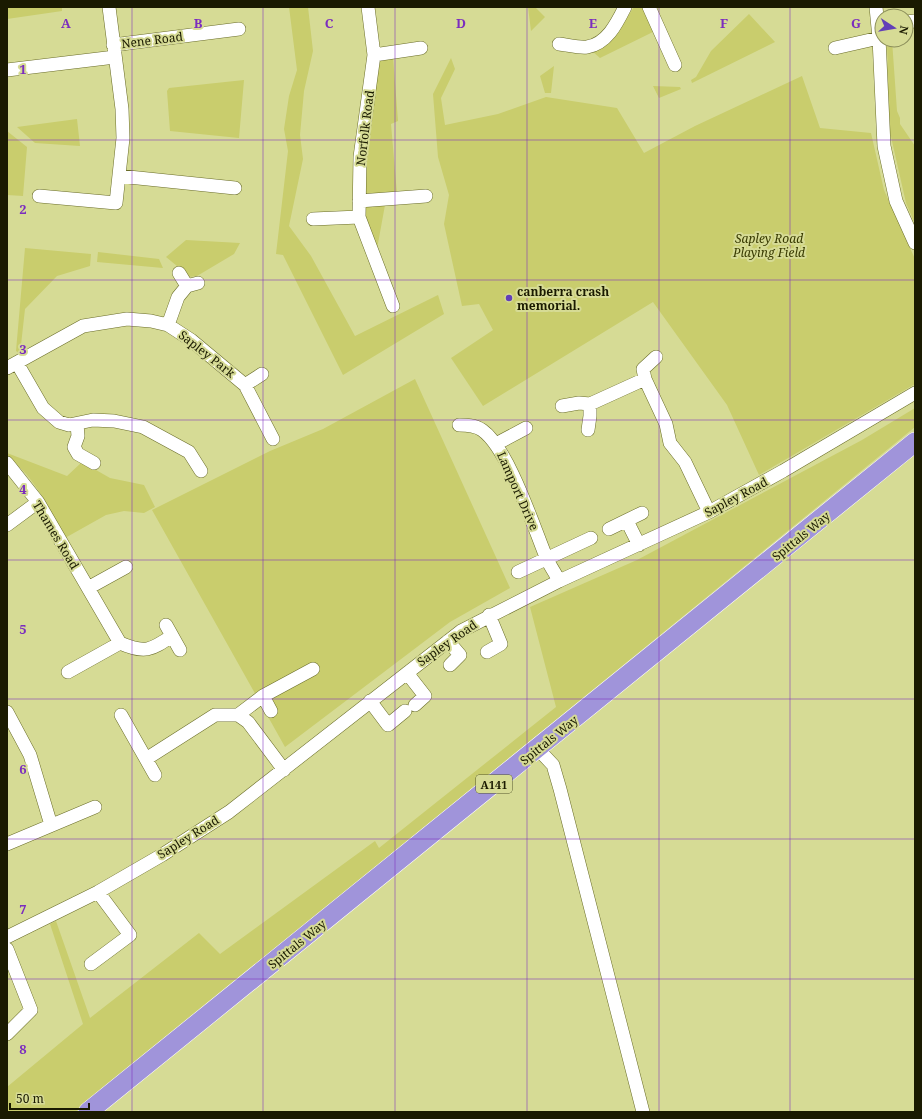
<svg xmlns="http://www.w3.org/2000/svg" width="922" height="1119" viewBox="0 0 922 1119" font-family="'Noto Serif',serif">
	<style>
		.green { fill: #c9cd6d }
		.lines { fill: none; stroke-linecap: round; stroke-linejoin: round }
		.minor-casing { stroke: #6a6d29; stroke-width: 14 }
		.highway-casing { stroke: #fff; stroke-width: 20 }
		.minor { stroke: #fff; stroke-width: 13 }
		.highway { stroke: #a094da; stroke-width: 19 }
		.grid { fill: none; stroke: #7b2cbf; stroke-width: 1; stroke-opacity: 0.55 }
		.poi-dot { fill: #623fb8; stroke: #d6db95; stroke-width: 1.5 }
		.labels { text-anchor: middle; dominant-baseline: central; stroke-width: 4; stroke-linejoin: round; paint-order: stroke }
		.shield { fill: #d6db95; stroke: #52542d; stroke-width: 1 }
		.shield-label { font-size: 11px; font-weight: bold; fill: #1a1a01 }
		.street-label { font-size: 12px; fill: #1a1a01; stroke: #d6db95 }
		.park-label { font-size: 12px; font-style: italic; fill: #383a00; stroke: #d6db95 }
		.poi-label { font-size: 12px; font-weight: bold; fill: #1a1a01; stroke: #d6db95; text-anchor: start }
		.grid-label { font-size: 13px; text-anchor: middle; font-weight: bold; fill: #7b2cbf; stroke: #d6db95; stroke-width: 4; stroke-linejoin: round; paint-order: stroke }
	</style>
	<rect width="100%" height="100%" fill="#d6db95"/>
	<path class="green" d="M7,7H62V11L7,19Z
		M289,7H308L313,51L304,91L300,135L303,159L289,226L311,256L355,336L438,295L444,314L343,375L283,255L276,254L288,151L284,129L289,96L297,70Z
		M528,7H535L545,17L531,31Z
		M634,7H642L655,31L600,58L592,51L619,30Z
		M749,14L775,42L692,83L691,80L696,77L711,51Z
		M887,40H892L897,111L900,118V124L915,146V224L906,203L889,128Z
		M393,57L398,121L391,124L397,194L365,197L366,153L379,59Z
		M451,58L455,69L441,98L445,125L498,114L546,97L617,108L644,153L695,126L802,76L820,128L871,133L884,190L915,259V384L759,475L727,405L653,302L483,406L451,358L493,330L479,304L462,306L444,224L449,195L438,157L433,94Z
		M554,66L551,93H545L540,76Z
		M244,80L239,138L170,131L167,91L169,88Z
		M653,86L680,87L681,89L659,98Z
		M77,119L80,146L35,143L17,127Z
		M7,131L27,147L23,196L7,195Z
		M385,205L377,249L365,218L366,206Z
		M186,240L240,243L234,254L197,276L188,277L182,270L166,257Z
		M25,248L91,254L90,266L57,276L25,309L20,354L16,351Z
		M98,252L159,259L163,268L97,262Z
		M415,379L510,588L450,622L285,747L152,510L270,451L323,429Z
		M915,408V427L75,1112H7V1087L83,1024L50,924L56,921L90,1018L199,933L220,954L375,841L379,848L556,707L530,607L637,560L862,440Z
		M7,453L67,476L82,462L110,478L144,485L155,507L144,513L124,511L106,515L65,538C49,509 35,476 7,457Z"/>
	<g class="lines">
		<g class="minor-casing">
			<path id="minor" d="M368,7L374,55L360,157L359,217L393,306
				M649,7L675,65
				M876,7L879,38L884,146L896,201L915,243
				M906,22L915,21
				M559,44C568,45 579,48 587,47C607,44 617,23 625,7
				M113,45L239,29
				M835,48L879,38
				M374,55L421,48
				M7,70L115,57
				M119,176L235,188
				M39,196L116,203L123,138L122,109L109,7
				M359,201L426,196
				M313,219L359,217
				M179,273L187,286L198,283
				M168,325L178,297L187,286
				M656,357L643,369L645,379L666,424L670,443L685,462L709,512
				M17,363L43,408L59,422L69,425L93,420L114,421L143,427L189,452L201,471
				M7,368L83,326L127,319L151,321L168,325L191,340L245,385L273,439
				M245,385L262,374
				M590,404L645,379
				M562,406L579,403L590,404V416L588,430
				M77,424L78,436L74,447L78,454L94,463
				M459,425C466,425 475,425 482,430C508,448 533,525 546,557C549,565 555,572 559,581
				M496,444L526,428
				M7,463L38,502L120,643C145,654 151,650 172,636
				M627,521L639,545
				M7,525L38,502
				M609,529L642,513
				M518,572L591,538
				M88,588L126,567
				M166,625L180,650
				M448,641L460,655L450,665
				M487,652L501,644L489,615
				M68,672L120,643
				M407,673L425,696L415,705
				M263,696L271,711
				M370,701L388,725L405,711
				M7,712L30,755L51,825
				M121,715L155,775
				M238,715L263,696L313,669
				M538,749L553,765L560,789L643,1112
				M146,759L215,715H238L248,722L284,770
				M7,844L95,807
				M7,937L98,892L162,855L229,812L461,631L559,581L709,512L783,471L915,393
				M7,949L31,1010L7,1034
				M91,964L130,935L98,892"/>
		</g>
		<g class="highway-casing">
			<path id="highway" d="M88,1112L915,442"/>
		</g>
		<use href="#minor" class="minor"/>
		<use href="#highway" class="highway"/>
	</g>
	<path class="grid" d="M132,7V1112M263,7V1112M395,7V1112M527,7V1112M659,7V1112M790,7V1112M7,140H915M7,280H915M7,420H915M7,560H915M7,699H915M7,839H915M7,979H915"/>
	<circle class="poi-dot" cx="509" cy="298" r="4"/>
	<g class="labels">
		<rect class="shield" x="476" y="775" width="36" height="18" rx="3"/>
		<g class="shield-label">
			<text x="494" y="784">A141</text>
		</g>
		<g class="street-label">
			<text transform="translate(152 40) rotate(-7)">Nene Road</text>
			<text transform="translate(365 128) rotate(-83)">Norfolk Road</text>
			<text transform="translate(207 354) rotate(38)">Sapley Park</text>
			<text transform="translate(518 491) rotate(66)">Lamport Drive</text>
			<text transform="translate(736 497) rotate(-28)">Sapley Road</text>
			<text transform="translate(56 535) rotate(59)">Thames Road</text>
			<text transform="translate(801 536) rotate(-39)">Spittals Way</text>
			<text transform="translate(447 643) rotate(-35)">Sapley Road</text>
			<text transform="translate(549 740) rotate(-39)">Spittals Way</text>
			<text transform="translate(188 837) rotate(-32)">Sapley Road</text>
			<text transform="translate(297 944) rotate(-39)">Spittals Way</text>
		</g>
		<g class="park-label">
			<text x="769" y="238">Sapley Road<tspan x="769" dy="14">Playing Field</tspan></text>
		</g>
		<g class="poi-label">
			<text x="517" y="291">canberra crash<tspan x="517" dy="14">memorial.</tspan></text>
		</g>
	</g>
	<g class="grid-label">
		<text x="66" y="28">A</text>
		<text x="198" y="28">B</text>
		<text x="329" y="28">C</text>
		<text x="461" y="28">D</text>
		<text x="593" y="28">E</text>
		<text x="724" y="28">F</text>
		<text x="856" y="28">G</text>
		<text x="23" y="74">1</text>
		<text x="23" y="214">2</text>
		<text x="23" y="354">3</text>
		<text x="23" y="494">4</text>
		<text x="23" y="634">5</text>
		<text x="23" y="774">6</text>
		<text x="23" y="914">7</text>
		<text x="23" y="1054">8</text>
	</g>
	<rect width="922" height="1119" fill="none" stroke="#1a1a01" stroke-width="16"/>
	<g transform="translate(894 28) rotate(102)"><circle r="19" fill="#d6db95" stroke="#8b8e5a"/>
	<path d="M0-3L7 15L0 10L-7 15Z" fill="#623fb8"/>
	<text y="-6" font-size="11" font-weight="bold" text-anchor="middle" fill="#1a1a01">N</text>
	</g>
	<path d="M10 1103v6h79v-6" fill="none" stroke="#1a1a01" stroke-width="2"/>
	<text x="16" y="1103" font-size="12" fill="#1a1a01" stroke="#d6db95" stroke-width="3" paint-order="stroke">50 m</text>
</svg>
